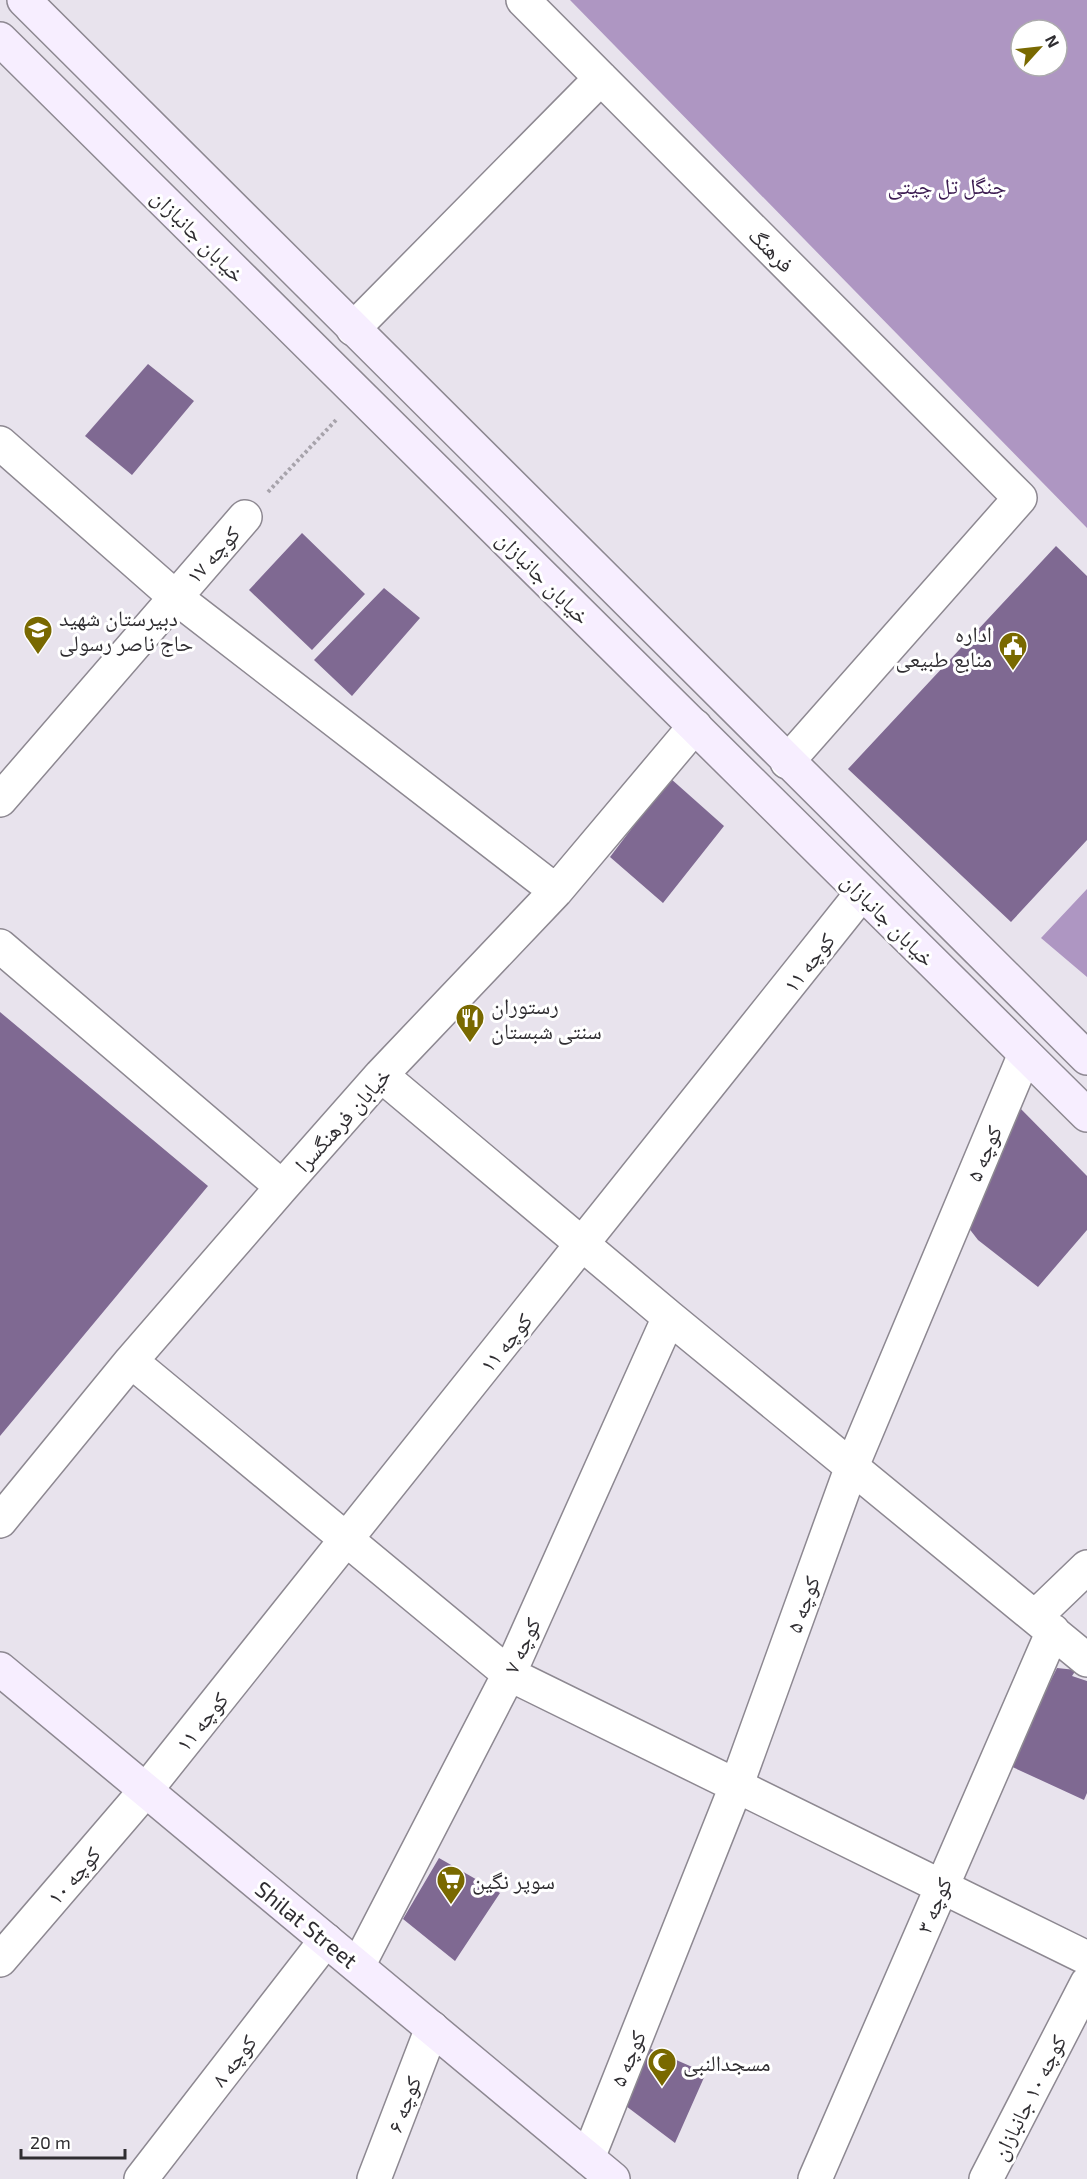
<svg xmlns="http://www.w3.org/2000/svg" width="1087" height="2179" viewBox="0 0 1087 2179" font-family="'Exo 2','Noto Naskh Arabic',sans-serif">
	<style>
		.forest { fill: #ae96c2; fill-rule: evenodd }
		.building { fill: #7f6992 }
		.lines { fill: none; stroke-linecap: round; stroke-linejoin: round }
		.street-casing { stroke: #8d8891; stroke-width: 36 }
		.secondary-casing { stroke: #8d8891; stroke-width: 36 }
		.path { stroke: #a7a3ab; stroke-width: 4; stroke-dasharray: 3 3; stroke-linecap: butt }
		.street { stroke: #fff; stroke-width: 33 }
		.secondary { stroke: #f7eeff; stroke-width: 33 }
		.labels { text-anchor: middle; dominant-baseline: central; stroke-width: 6; stroke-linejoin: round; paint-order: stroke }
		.park-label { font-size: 22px; fill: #3b1b51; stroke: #fff }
		.street-label { font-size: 22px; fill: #2f2d31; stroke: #fff }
		.poi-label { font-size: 22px; fill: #2f2d31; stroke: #fff; text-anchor: start }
	</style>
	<rect width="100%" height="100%" fill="#e8e3ed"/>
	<path class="forest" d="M570,0H1087V528ZM1021,30H1057V66H1021Z
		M1087,889V977L1041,938Z"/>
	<path class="building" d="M148,364L194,401L132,475L85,436Z
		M302,533L365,594L312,650L249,590Z
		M1056,546L1087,576V840L1011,922L848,769Z
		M384,588L420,618L352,696L314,660Z
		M670,778L724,826L663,903L610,857Z
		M0,1012L208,1186L0,1436Z
		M1018,1106L1087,1176V1230L1038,1287L978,1240L961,1218Z
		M1057,1668L1076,1670L1072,1676L1087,1681V1793L1084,1800L1008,1765Z
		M439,1858L500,1893L455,1961L403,1919Z
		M642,2045L706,2073L675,2143L618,2100Z"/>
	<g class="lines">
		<g class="street-casing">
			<path id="street" d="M523,0L1020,498L787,762
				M353,329L601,78
				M0,443L174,596L556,891
				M0,800L245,517
				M0,946L282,1187
				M381,1075L669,1317L1087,1660
				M131,1361L509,1674L1087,1958
				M0,1521L131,1361L282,1187L381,1075L556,891L695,726
				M1035,1617L1087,1567
				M0,1960L146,1790L862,893
				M358,1966L509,1674L669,1317
				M588,2158L737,1784L852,1466L1025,1054
				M141,2179L326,1940
				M374,2179L432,2028
				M815,2179L1053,1631
				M986,2179L1087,1983"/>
		</g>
		<g class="secondary-casing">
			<path id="secondary" d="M24,0L1087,1058
				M0,39L1087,1115
				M0,1669L613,2179"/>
		</g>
		<path class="path" d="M268,492L337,419"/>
		<use href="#street" class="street"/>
		<use href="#secondary" class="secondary"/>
	</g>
	<defs>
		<g id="school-pin" transform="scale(1.5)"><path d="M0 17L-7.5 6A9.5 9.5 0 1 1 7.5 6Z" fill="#796900" stroke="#fff"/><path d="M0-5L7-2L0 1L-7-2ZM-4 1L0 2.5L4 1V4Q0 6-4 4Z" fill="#fff"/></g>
		<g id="civic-pin" transform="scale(1.5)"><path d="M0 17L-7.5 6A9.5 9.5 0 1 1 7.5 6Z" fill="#796900" stroke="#fff"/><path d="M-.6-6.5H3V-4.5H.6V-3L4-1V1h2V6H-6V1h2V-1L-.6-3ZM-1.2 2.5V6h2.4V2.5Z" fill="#fff"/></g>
		<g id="restaurant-pin" transform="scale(1.5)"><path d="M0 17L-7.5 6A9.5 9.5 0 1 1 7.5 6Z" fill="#796900" stroke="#fff"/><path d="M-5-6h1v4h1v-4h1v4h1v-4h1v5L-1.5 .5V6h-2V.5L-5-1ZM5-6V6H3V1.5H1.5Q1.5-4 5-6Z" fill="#fff"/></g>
		<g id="supermarket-pin" transform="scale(1.5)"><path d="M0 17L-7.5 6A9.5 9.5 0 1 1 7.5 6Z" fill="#796900" stroke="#fff"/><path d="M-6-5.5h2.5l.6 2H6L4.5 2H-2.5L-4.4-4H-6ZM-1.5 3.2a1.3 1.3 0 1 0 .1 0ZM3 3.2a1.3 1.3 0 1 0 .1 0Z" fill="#fff"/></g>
		<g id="mosque-pin" transform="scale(1.5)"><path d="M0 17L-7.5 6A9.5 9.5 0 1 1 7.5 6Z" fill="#796900" stroke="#fff"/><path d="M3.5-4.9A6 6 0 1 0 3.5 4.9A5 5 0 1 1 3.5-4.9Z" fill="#fff"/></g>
	</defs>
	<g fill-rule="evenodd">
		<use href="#school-pin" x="38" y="630"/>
		<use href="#civic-pin" x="1013" y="646"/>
		<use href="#restaurant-pin" x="470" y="1018"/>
		<use href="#supermarket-pin" x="451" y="1880"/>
		<use href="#mosque-pin" x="662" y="2062"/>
	</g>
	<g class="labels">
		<g class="park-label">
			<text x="947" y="185">جنگل تل چیتی</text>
		</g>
		<g class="street-label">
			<text transform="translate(199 235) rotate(45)">خیابان جانبازان</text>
			<text transform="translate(772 249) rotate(45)">فرهنگ</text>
			<text transform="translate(212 554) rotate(-48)">کوچه ۱۷</text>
			<text transform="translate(544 577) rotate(45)">خیابان جانبازان</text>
			<text transform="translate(889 919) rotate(45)">خیابان جانبازان</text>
			<text transform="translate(808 962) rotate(-52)">کوچه ۱۱</text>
			<text transform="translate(342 1119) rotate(-48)">خیابان فرهنگسرا</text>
			<text transform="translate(983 1153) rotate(-67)">کوچه ۵</text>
			<text transform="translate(505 1342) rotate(-51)">کوچه ۱۱</text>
			<text transform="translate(802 1604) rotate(-70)">کوچه ۵</text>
			<text transform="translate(521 1645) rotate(-65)">کوچه ۷</text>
			<text transform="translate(201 1721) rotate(-51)">کوچه ۱۱</text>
			<text transform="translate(73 1875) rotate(-49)">کوچه ۱۰</text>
			<text transform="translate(933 1905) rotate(-67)">کوچه ۳</text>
			<text transform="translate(307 1924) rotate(39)">Shilat Street</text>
			<text transform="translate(627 2058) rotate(-67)">کوچه ۵</text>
			<text transform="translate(233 2060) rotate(-52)">کوچه ۸</text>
			<text transform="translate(1028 2097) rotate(-63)">کوچه ۱۰ جانبازان</text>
			<text transform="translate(403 2104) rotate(-69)">کوچه ۶</text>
		</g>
		<g class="poi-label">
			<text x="59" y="617">دبیرستان شهید<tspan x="59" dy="25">حاج ناصر رسولی</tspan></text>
			<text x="992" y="633" text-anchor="end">اداره<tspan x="992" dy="25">منابع طبیعی</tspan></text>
			<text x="491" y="1005">رستوران<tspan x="491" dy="25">سنتی شبستان</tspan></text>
			<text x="472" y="1880">سوپر نگین</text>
			<text x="683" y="2062">مسجدالنبی</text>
		</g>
	</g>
	<g transform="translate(1039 48) rotate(63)"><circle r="28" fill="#ffffff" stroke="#acabad" stroke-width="1.5"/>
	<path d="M0-4.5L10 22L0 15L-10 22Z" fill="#796900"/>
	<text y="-9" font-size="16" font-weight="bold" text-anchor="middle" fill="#2f2d31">N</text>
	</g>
	<path d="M21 2149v9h104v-9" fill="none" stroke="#2f2d31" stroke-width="3"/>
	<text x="30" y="2149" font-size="18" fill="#2f2d31" stroke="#ffffff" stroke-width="4.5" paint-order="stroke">20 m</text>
</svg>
